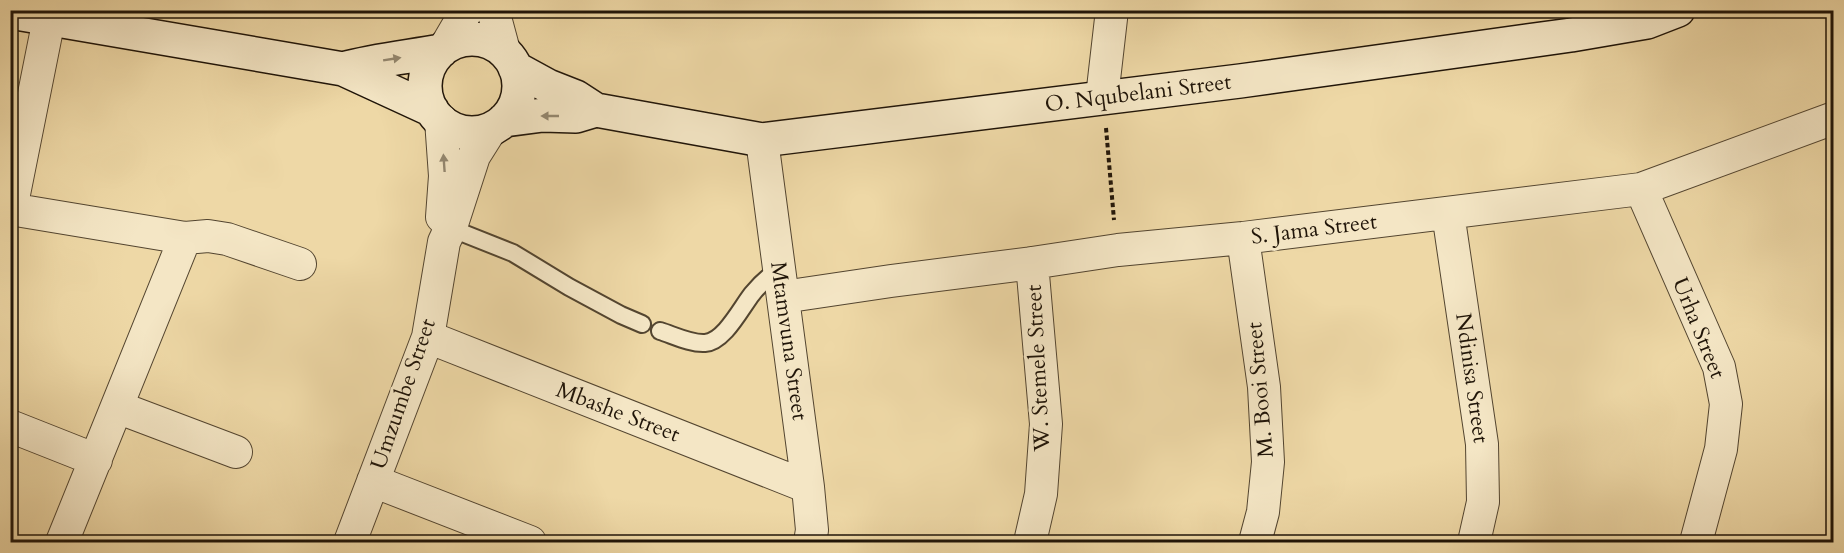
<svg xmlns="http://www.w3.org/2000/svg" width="1844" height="553" viewBox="0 0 1844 553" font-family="Cardo,serif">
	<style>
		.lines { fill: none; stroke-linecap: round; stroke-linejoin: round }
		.lane-casing { stroke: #534530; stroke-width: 20 }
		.street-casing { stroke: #534530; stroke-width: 34 }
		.secondary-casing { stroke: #1f1408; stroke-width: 36 }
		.path { stroke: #1f1408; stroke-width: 4; stroke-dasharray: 4.5 3; stroke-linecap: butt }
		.lane { stroke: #f4e6c5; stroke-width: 16 }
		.street { stroke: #f4e6c5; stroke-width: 32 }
		.secondary { stroke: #f4e6c5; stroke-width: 33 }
		.oneway { fill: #948870 }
		.labels { text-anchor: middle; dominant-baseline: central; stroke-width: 6; stroke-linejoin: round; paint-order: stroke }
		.street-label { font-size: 22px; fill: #1f1408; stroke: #f4e6c5 }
	</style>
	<rect width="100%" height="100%" fill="#eed8a6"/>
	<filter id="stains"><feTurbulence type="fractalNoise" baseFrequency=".00333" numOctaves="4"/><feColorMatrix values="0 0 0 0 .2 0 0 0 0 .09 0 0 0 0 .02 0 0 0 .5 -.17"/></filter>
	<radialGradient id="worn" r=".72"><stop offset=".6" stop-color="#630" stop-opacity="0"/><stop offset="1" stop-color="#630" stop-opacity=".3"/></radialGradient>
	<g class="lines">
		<g class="lane-casing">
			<path id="lane" d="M445,226L513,253L569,287L621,315L642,324
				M660,331C673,335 691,344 705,343C724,342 741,308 752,294C760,284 769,276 779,269"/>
		</g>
		<g class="street-casing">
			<path id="street" d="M493,10L504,51
				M446,46L467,10
				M1102,97L1112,10
				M441,120L445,176L442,217
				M762,140L808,487L812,530L810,542
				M1641,189L1719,367L1726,404L1721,449L1696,542
				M10,209L185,238L208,236L227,239L300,264
				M11,209L49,19
				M1448,213L1482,444L1483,502L1474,542
				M1243,238L1264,387L1268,462L1263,512L1255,542
				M783,297L891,281L1032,263L1118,250L1243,238L1641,189L1834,118
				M428,337L808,487
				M117,407L236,452
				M10,426L96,460
				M373,481L530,542
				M62,542L185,238
				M350,542L428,337L444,242L451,227L474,156L491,129
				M1030,542L1041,494L1046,424L1032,263"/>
		</g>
		<g class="secondary-casing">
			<path id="secondary" d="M10,12L343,69L432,110
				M425 86a47 47 0 1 1 94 0a47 47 0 1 1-94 0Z
				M515,68L548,86L576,97L596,110L762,140L1240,81L1571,35L1647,22L1678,10
				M343,69C375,60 408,57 441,51
				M504,120L543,115L576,116L596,110"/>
		</g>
		<path class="path" d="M1106,128L1114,220"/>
		<use href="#lane" class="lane"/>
		<use href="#street" class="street"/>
		<use href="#secondary" class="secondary"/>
	</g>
	<defs><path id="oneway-solid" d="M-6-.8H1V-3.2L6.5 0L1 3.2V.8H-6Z" transform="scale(1.5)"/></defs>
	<g class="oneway">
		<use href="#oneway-solid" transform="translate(392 59) rotate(-9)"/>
		<use href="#oneway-solid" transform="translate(550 116) rotate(-180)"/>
		<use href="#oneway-solid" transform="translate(444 163) rotate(-94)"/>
	</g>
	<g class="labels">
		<g class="street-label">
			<text transform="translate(1138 93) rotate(-7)">O. Nqubelani Street</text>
			<text transform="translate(1314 229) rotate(-7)">S. Jama Street</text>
			<text transform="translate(1699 328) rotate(68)">Urha Street</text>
			<text transform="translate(789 341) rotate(82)">Mtamvuna Street</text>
			<text transform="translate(1038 368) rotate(-93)">W. Stemele Street</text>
			<text transform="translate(1472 378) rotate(82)">Ndinisa Street</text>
			<text transform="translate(1260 390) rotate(-95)">M. Booi Street</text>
			<text transform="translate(403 394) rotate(-71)">Umzumbe Street</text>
			<text transform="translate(618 412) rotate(21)">Mbashe Street</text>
		</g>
	</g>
	<rect width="1844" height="553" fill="none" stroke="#eed8a6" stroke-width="36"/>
	<rect x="12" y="12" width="1820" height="529" fill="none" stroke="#1f1408" stroke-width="3"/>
	<rect x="18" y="18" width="1808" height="517" fill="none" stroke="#1f1408" stroke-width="1.5"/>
	<rect width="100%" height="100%" filter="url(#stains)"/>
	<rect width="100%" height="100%" fill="url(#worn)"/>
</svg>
